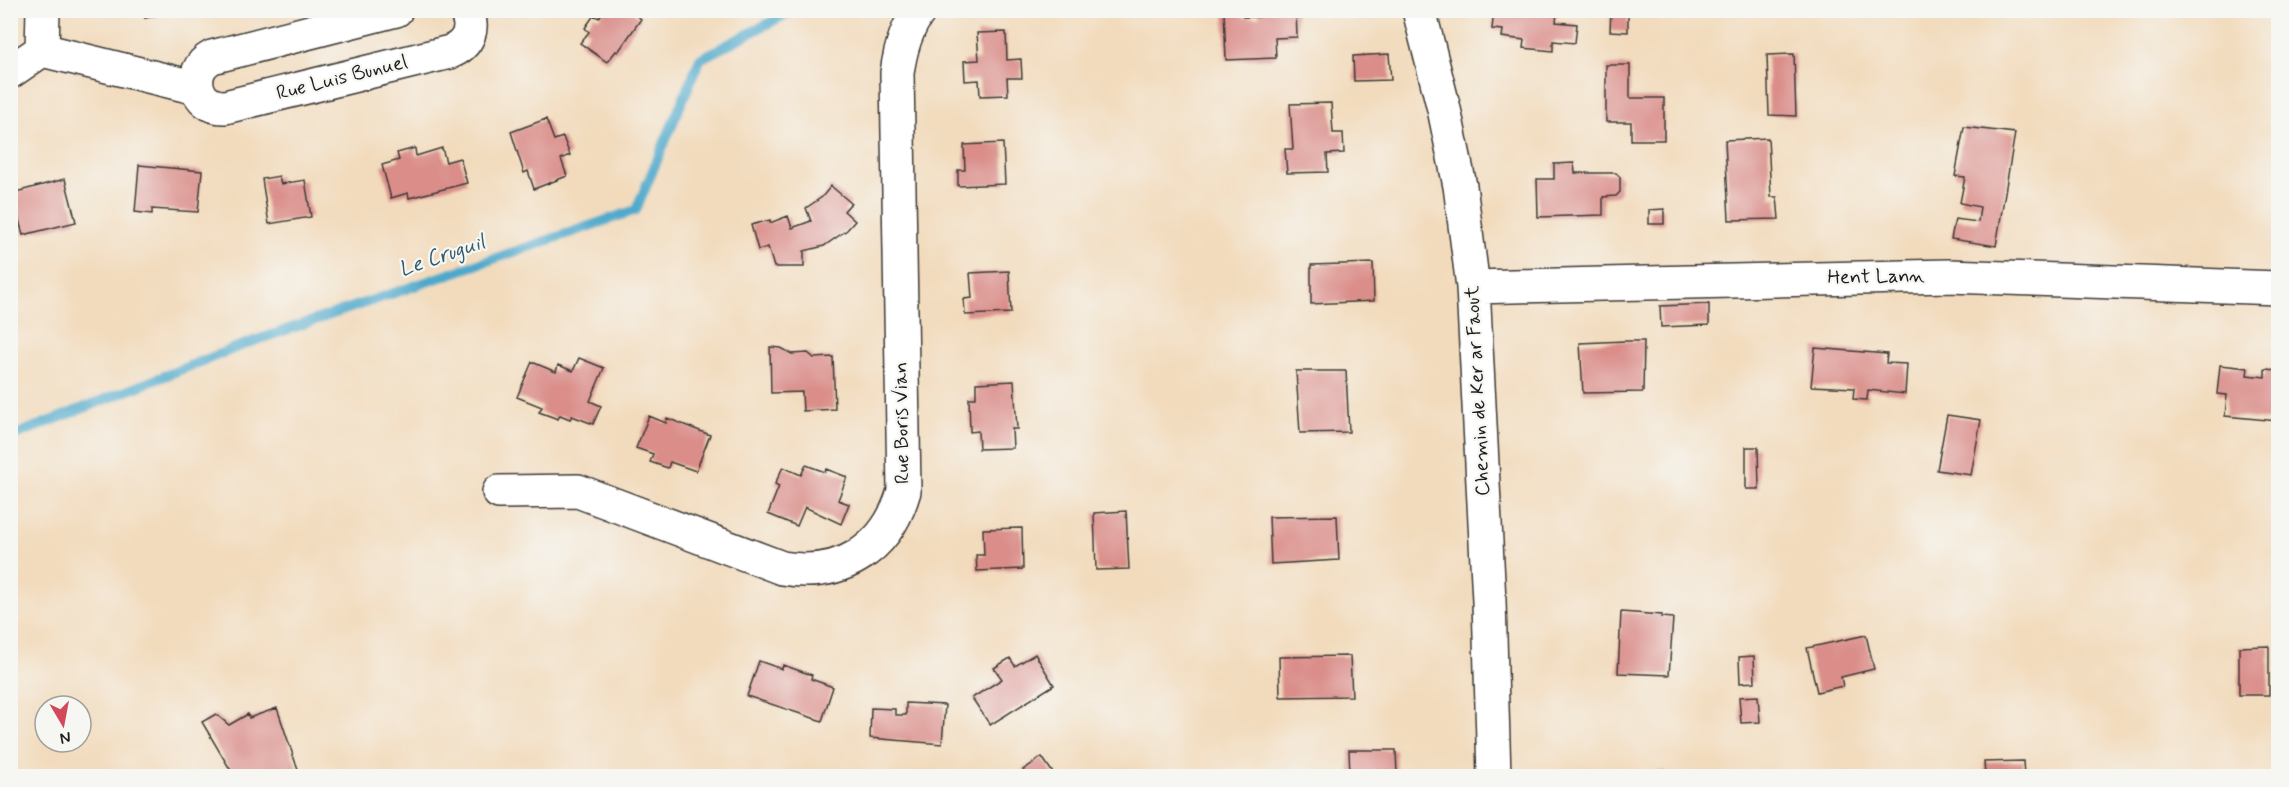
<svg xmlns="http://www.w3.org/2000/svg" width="2289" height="787" viewBox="0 0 2289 787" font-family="Mynerve,sans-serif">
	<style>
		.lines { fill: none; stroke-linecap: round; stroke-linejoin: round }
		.stream { stroke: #4da9cb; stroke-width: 10 }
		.building { fill: #da8d89 }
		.minor-casing { stroke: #3c3934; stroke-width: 36 }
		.minor { stroke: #fff; stroke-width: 33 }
		.labels { text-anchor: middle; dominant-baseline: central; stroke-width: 4.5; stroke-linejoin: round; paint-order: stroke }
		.street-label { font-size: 20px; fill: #1c1c1c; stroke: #f6f6f2 }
		.water-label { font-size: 21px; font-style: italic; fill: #325b6b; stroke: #f6f6f2 }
	</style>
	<rect width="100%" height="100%" fill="#f6f6f2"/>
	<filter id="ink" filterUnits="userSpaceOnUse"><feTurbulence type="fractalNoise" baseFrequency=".0167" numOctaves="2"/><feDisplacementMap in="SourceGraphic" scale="12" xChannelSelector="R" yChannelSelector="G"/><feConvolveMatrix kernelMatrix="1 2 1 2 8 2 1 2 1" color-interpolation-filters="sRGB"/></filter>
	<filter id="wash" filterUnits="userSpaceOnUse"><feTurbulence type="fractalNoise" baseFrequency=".008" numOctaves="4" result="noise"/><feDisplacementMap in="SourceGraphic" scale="24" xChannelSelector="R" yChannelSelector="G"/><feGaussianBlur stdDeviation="1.35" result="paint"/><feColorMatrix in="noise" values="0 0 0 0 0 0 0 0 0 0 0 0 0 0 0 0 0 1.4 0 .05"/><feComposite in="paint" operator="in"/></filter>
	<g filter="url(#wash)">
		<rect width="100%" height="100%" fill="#f2dbbd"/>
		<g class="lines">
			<path class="stream" d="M10,437L248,343L636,210L700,59L794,10"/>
		</g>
		<g id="blocks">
			<path class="building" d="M143,10H173V11L145,18Z
				M604,10H630L641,19L618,52L616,51L607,62L580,43L589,32L585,28L594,15L599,18Z
				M1224,10H1243V17H1259V10H1296L1297,37L1275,38L1276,58L1226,60Z
				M1494,10L1557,12L1556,22L1577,24L1575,43L1553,41V51L1523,48L1524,40L1502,37L1503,30L1492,29Z
				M1611,10H1628V32L1610,31Z
				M1006,32L1007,60L1021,59L1022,78H1007L1008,95L980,96L979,80L965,81L964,61L979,60L977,33Z
				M1389,54L1391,80L1354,81L1353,56Z
				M1794,54L1796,116L1769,115L1767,55Z
				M1606,65H1630V98H1664V140H1631V122H1606Z
				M1331,103L1333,133H1343L1344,153L1327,154L1328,172L1287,173L1285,149H1293L1290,104Z
				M546,119L554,140L563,137L570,155L561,159L567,176L534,189L528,171L524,173L511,132Z
				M1964,127L2015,133L1996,246L1951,239L1955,219L1978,222L1980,207L1960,203L1965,177L1955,176Z
				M1768,138L1771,197H1777L1779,219L1729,220L1725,140Z
				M1003,143L1005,184L958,186V170H965L964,145Z
				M415,148L416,156L442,148L446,162L460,158L467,183L409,198L408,193L391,198L382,165L399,160L397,153Z
				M1574,163L1575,173H1616L1620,177V192L1616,196L1603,197V215L1538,217L1537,179H1554V164Z
				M139,165L202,171L198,212L152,209V214L135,212Z
				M279,176L281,184L305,180L311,217L269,224L262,179Z
				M65,179L76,222L23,235L12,193Z
				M831,186L851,203L844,211L855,221L847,230L824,246L804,251V267H774L768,247L758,250L751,225L770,220V223L788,216L792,228L811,221L806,208L822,197Z
				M1664,209V224H1649V210Z
				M1373,263L1374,301L1311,304V265Z
				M1009,271L1011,313L965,315L964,299L972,298L970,273Z
				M1709,304V325L1661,327L1660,306Z
				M1625,341H1644L1643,392L1583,393L1580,343Z
				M770,347L781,348L792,354L808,353L814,358L833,357L835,409L803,411L802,392L771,393Z
				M1815,348L1887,354L1886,363L1907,364L1905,394L1868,390L1867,400L1853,399L1854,388L1811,386Z
				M579,358L604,368L590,401L601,406L593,424L572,416L570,419L560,415L558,419L539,412L542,407L517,397L532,362L556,372L558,365L573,371Z
				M2220,365L2248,368L2247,375L2265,377V369L2278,370V421L2225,416L2227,395L2217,394Z
				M1296,371H1346L1349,432L1300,433Z
				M1014,381L1017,429H1012L1013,448L979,449L978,431L970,432L969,398H976V383Z
				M1947,415L1981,420L1971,475L1937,470Z
				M649,416L666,423L667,418L710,435L696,471L670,462L668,468L650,462L653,454L636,448Z
				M1746,447H1758L1759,489H1746Z
				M806,465L825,472L826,469L847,477L838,500L849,504L841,524L805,507L797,526L768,514L779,486L775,484L783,467L801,475Z
				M1126,511L1129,569L1096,570L1094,513Z
				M1337,516L1339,560L1271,564L1269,517Z
				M1022,528L1023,569L977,571L976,555H984L983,529Z
				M1621,612L1662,615L1661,617L1673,618L1669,675L1618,673Z
				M1866,635L1874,669L1841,677L1843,686L1817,692L1807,648Z
				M2269,646V695H2239V647Z
				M1035,654L1054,685L990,725L972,698L1002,679L994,668L1010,658L1015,666Z
				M1350,656L1352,696L1280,697L1279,657Z
				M1754,656L1755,682L1740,683L1739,657Z
				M759,661L782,669L783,665L812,675L811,679L833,687L822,721L747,696Z
				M1758,696L1760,722L1741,723L1739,697Z
				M906,703L945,705L942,744L870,738L871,708L895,709V715H906Z
				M277,708L300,776H234L202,722L216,714L229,725L248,714L249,718Z
				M1349,750H1396L1397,776H1350Z
				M1042,757L1055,776H1027L1023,770Z
				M2023,761L2024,776H1985L1984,762Z
				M1665,771V776H1629V775Z"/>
		</g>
	</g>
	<g filter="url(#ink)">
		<use href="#blocks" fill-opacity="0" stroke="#3c3934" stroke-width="1.5"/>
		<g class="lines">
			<g class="minor-casing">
				<path id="minor" d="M396,10L212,57C186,71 195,108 225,107L450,52C468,45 476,28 465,10
					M1419,10L1444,109L1460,186L1473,287L1489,601L1494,776
					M42,50L197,88
					M10,72L42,50L43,10
					M1473,287L1949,276L2278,288
					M499,492L578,491L782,568C841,578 887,550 904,491L897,73C900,51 906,28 920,10"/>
			</g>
			<use href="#minor" class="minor"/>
		</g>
	</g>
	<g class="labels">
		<g class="street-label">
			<text transform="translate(342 78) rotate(-14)">Rue Luis Bunuel</text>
			<text transform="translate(1876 277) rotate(-1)">Hent Lann</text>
			<text transform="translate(1478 391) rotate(-93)">Chemin de Ker ar Faout</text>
			<text transform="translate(902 423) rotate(-91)">Rue Boris Vian</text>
		</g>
		<g class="water-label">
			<text transform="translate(442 256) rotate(-19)">Le Cruguil</text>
		</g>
	</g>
	<rect width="2289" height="787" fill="none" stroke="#f6f6f2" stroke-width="36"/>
	<g transform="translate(63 724) rotate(170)"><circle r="28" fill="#f6f6f2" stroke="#9f9f9c" stroke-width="1.5"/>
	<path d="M0-4.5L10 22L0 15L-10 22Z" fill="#d1495b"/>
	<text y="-9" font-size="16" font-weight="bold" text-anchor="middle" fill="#1c1c1c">N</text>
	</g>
</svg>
